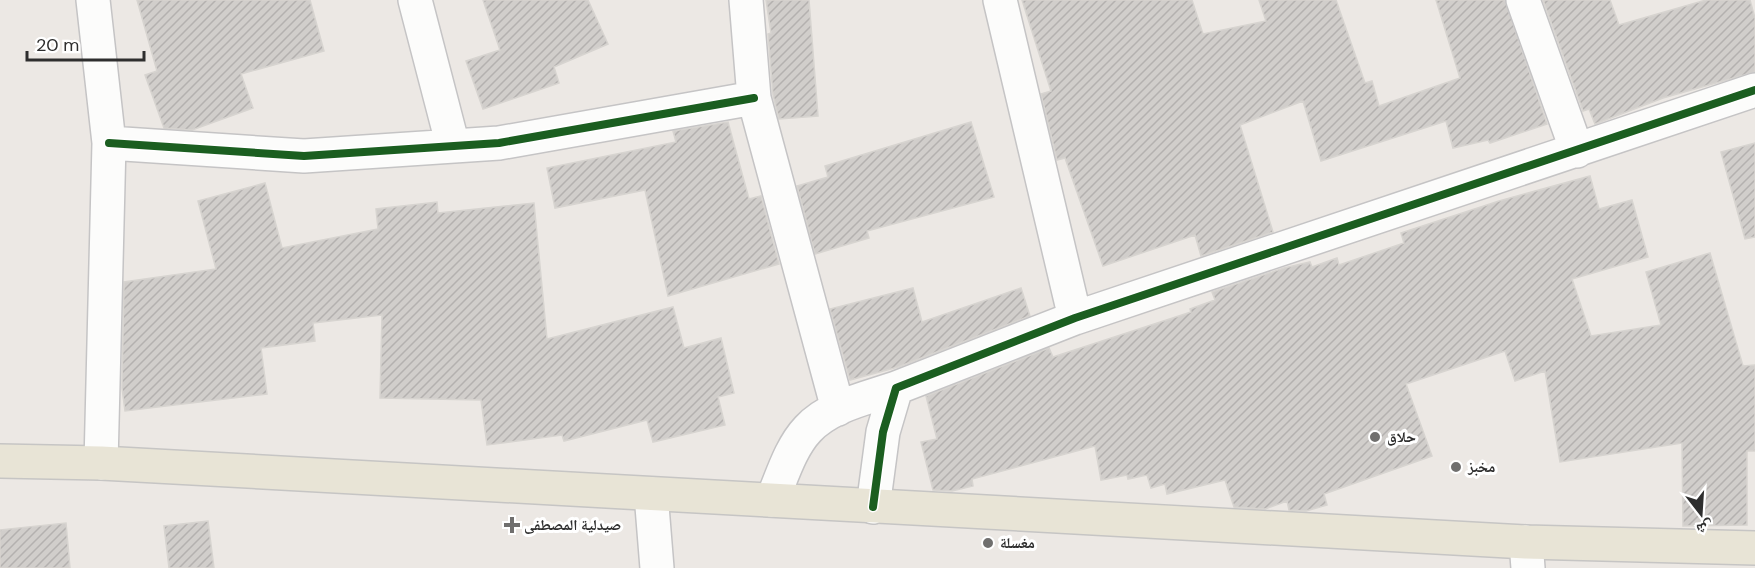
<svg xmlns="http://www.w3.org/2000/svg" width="1755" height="568" viewBox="0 0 1755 568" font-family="'DM Sans','Noto Naskh Arabic',sans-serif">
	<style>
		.building { fill: url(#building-hatch); stroke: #d7d4d0; stroke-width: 1.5 }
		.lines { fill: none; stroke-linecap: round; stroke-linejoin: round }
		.minor-casing { stroke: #c5c4c5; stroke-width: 36 }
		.major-casing { stroke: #c6c5c4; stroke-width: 36 }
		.minor { stroke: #fcfcfb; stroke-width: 33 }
		.major { stroke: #e8e4d6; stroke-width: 33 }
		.cycleway-casing { stroke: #fff; stroke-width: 11 }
		.cycleway { stroke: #1b5e20; stroke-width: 8 }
		.poi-dot { fill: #706f6e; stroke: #fff; stroke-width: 2 }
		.labels { text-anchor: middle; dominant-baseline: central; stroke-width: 6; stroke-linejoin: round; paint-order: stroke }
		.poi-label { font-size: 15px; font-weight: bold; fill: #2e2e2e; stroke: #fff; text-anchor: start }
	</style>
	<defs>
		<pattern id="building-hatch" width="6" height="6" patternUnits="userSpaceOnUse" patternTransform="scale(1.5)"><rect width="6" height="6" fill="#d1cecb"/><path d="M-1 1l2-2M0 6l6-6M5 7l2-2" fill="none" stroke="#b4b1af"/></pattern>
	</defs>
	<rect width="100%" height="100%" fill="#ece8e4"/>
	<path class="building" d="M137,0H310L324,51L241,74L253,108L192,130L164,128L145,75L157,71Z
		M483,0H588L608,44L554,67L559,83L483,109L466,61L500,50Z
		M766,0H809L818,116L779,119L773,95L768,34L771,33Z
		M1022,0H1192L1203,34L1266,21L1259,0H1336L1365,83L1372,81L1379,106L1460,78L1436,0H1505L1547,124L1490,143L1488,140L1453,148L1446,121L1321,161L1303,101L1240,125L1273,232L1201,256L1195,235L1103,266L1065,158L1057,160L1041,94L1051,91Z
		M1543,0H1610L1619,25L1706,0H1750L1755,18V72L1663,98L1595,124L1589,109L1583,111Z
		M728,122L749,199L761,196L779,264L668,296L645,190L555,208L547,168L676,142L673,131Z
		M971,122L994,197L867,231L869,238L815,254L797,186L828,177L825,166Z
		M1755,143V237L1745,239L1721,152Z
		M1590,176L1599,209L1632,200L1648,257L1572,279L1591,336L1661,325L1646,272L1710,253L1743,366L1755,365V451H1747V525L1683,526L1682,443L1560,462L1545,371L1515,381L1505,351L1406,384L1432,456L1324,494L1327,505L1306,511L1289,510L1287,501L1265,509L1234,507L1225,480L1167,494L1165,484L1151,488L1147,475L1128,479L1127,475L1101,480L1095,446L972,479L973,486L952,491L933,490L921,442L937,439L926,396L1049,348L1053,357L1191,312L1190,309L1215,300L1212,292L1284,268L1310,262L1312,267L1337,258L1339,265L1404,243L1401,233L1499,201Z
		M265,183L282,248L378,229L376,209L437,202L438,213L534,203L547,339L673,307L684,348L721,338L734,393L718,397L725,425L653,442L647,420L564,441L562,435L487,445L481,400L380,398L382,315L313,323L315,341L261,348L267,394L125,411L122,388L124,282L216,269L198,201Z
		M913,288L922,322L1021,288L1030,316L898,367L850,380L830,309Z
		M208,521L214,568H169L164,526Z
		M66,523L70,568H0V530Z"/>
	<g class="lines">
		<g class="minor-casing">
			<path id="minor" d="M93,0L109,143L101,463
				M415,0L453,146
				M746,0L754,98L838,409
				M1000,0L1075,318
				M1523,0L1577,151
				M109,143L304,156L499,143L754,98
				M651,494L657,568
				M772,500C782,477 790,448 808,429C829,406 867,398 896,388
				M873,507L883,432L896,388L1075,318L1755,90
				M1526,542L1528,568"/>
		</g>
		<g class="major-casing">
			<path id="major" d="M0,461L101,463L1526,542L1755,548"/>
		</g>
		<use href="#minor" class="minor"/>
		<use href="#major" class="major"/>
		<g class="cycleway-casing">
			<path id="cycleway" d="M109,143L304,156L499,143L754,98
				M873,507L883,432L896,388L1075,318L1755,90"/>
		</g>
		<use href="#cycleway" class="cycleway"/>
	</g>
	<g class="poi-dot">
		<circle cx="1375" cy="437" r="6"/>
		<circle cx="1456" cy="467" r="6"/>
		<path d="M509 516h6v6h6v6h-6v6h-6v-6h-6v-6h6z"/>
		<circle cx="988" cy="543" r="6"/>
	</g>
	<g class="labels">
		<g class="poi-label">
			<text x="1387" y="437">حلاق</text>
			<text x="1468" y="467">مخبز</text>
			<text x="524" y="525">صيدلية المصطفى</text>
			<text x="1000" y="543">مغسلة</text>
		</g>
	</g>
	<g transform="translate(1701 514) rotate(163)" stroke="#ffffff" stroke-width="4.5" paint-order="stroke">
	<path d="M0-4.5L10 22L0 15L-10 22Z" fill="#2e2e2e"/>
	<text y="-9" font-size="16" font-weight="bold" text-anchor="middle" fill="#2e2e2e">ش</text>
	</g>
	<path d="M27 51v9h117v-9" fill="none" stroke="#2e2e2e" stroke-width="3"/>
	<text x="36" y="51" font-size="18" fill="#2e2e2e" stroke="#ffffff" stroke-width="4.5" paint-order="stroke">20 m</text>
</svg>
